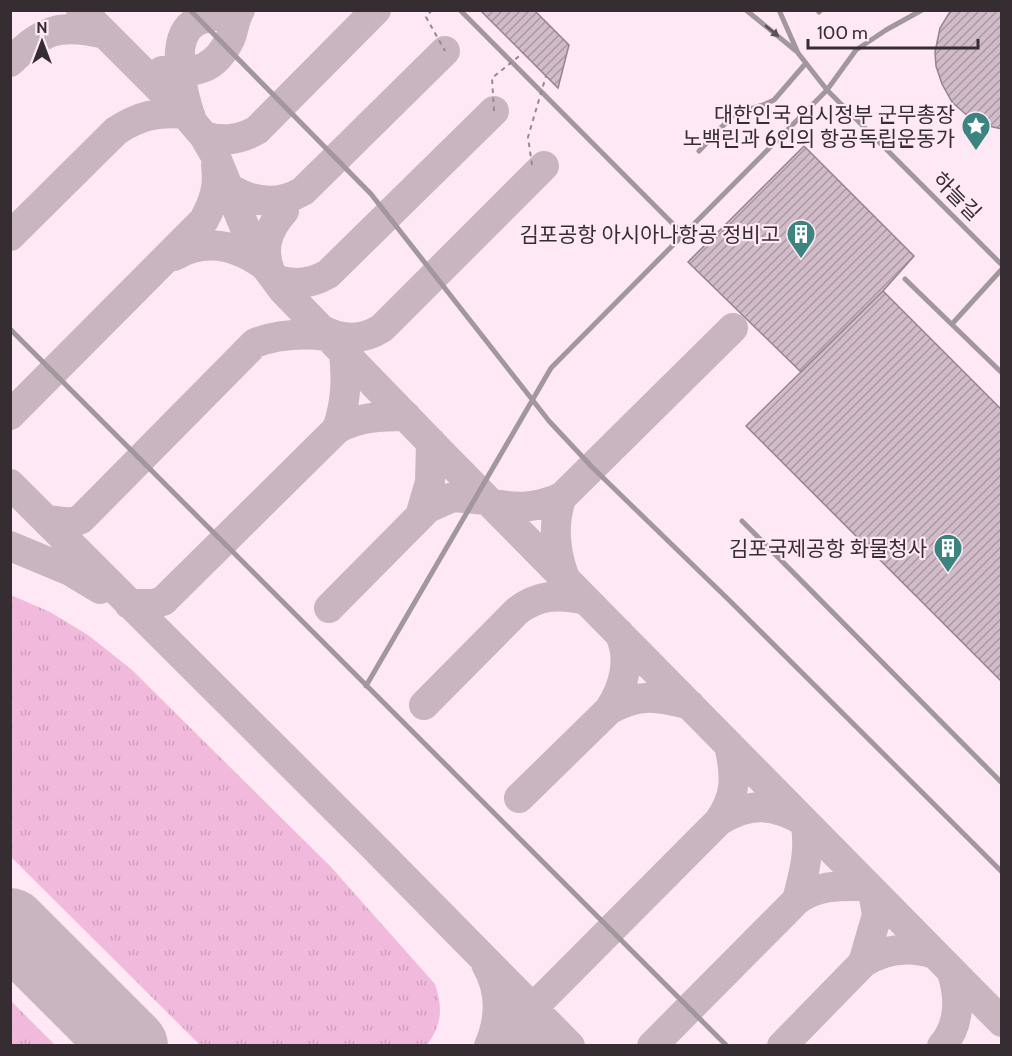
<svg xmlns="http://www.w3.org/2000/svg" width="1012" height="1056" viewBox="0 0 1012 1056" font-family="Cabin,'Noto Sans KR',sans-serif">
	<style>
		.grass { fill: url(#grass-tufts) }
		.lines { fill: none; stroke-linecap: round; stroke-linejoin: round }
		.taxiway { stroke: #c8b5c0; stroke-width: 30 }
		.runway { stroke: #c8b5c0; stroke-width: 76 }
		.building { fill: url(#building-hatch); stroke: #97838f; stroke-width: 1.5 }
		.path { stroke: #978791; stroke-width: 2; stroke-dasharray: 4.5 4.5; stroke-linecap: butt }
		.lane { stroke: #a1979d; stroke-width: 5 }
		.path-bridge { stroke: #978791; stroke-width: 2; stroke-dasharray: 4.5 4.5; stroke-linecap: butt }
		.oneway { fill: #5b5258 }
		.labels { text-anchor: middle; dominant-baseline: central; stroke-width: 4.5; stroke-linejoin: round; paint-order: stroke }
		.poi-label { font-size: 21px; fill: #362d33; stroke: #ffe8f6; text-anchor: end }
		.street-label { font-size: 21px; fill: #362d33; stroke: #ffe8f6 }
	</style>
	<defs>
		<pattern id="grass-tufts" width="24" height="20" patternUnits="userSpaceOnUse" patternTransform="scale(1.5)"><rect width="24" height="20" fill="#f1badc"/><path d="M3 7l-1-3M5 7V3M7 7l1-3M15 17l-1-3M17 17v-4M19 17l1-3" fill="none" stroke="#cfa0bd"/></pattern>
		<pattern id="building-hatch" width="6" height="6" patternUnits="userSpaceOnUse" patternTransform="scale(1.5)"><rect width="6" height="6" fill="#d1bbc9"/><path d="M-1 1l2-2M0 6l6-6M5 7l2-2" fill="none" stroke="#aa98a4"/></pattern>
	</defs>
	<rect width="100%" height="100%" fill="#ffe8f6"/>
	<path class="grass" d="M11,595L50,612L88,635L131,669L331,867L435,984C443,1009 442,1024 427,1045H200L11,857Z
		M10,1001H11L55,1045H11Z"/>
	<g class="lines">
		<path class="taxiway" d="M81,10L186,115L204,136L215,155L250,240L265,266L283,290L446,458L1002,1022
			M10,62C44,29 59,23 105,34
			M162,71C197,73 215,71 231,37C234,28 235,18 240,10
			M192,121C183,96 167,36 197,21C209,15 225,15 238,13
			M204,136C224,142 239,140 257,130L376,10
			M226,186C251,203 278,206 303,191L445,51
			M10,236L116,131C138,116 159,111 185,114
			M174,256C206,237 237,245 265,266
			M270,271C261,247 268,229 284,211
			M275,279C294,286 311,284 328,274L494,111
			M322,330C343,340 362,341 382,328L544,166
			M10,415L204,220C214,201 219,187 216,165
			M337,429C346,403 347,380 344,353
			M10,484L373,846L570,1046
			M562,497C552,522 555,553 565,578
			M491,503C516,509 538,508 562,497L733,328
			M421,513L430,482L431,442
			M47,520L71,523L81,519L255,343C279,334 302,333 327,336
			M10,546L70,571L100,589
			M129,604H153L163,601L337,429C358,417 382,416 406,416
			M329,608L428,508L453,497L487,500
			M424,705L517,611C539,594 560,594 586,600
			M609,710C624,687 632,658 619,633
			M519,798L609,710C639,693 658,696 690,705
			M719,821C737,795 736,776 729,745
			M863,963L877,915L873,892
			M486,964C501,990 501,1018 489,1046
			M495,1046L719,821C750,801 775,804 805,822C811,848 804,874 797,900
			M516,1046L533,1043L551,1046
			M652,1046L797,900C819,884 842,886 868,886
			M782,1046L863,963C886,948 909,946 934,954
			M942,1046C961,1024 960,995 951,970"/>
		<path class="runway" d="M10,926L130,1046"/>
	</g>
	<path class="building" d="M480,10H534L569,45L558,88Z
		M951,10H1002V129L980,124L971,119L952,102L942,84L936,66L935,52L940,28Z
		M804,146L914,256L883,291L801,372L688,262Z
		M883,291L1002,410V682L746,426Z"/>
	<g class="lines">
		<path class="path" d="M432,10L426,17L445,51"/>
		<path class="lane" d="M190,10L371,194L549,421L592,467L731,602L1002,872
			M460,10L683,234
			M746,10L796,51
			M779,10L798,53L827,90L1002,265
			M819,12L821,10
			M699,151L734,114L763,105L774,100L806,63
			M905,279L1002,373
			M952,324L1002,269
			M10,329L727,1046
			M742,521L1002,783
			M366,686L551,368L827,90L856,50L886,30L922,10"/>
		<path class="path-bridge" d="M494,111L492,78L523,53
			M532,165L528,137L546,76"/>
	</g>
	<defs><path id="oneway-solid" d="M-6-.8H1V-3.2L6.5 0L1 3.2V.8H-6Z" transform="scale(1.5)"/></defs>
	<use class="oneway" href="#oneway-solid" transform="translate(772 31) rotate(40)"/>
	<defs>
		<g id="sight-pin" transform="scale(1.5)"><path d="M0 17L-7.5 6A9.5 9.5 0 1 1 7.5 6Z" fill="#3c8480" stroke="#ffe8f6"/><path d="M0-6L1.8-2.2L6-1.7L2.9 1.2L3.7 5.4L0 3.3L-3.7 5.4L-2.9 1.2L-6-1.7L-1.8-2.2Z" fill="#fff"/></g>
		<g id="building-pin" transform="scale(1.5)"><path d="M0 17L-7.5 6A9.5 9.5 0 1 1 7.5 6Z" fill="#3c8480" stroke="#ffe8f6"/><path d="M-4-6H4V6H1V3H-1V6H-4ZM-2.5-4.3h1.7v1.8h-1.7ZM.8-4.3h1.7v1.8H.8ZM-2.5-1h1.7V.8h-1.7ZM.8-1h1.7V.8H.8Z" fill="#fff"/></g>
	</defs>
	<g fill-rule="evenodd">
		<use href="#sight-pin" x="976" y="126"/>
		<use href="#building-pin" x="801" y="234"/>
		<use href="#building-pin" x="948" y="548"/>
	</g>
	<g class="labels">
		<g class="poi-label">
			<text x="955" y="114">대한인국 임시정부 군무총장<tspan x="955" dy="24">노백린과 6인의 항공독립운동가</tspan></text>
			<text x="780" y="234">김포공항 아시아나항공 정비고</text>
			<text x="927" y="548">김포국제공항 화물청사</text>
		</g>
		<g class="street-label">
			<text transform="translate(957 196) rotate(45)">하늘길</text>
		</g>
	</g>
	<rect width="1012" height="1056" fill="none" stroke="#362d33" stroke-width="24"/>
	<g transform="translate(42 42)" stroke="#ffe8f6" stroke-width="4.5" paint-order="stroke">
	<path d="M0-4.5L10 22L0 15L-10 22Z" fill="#362d33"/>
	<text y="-9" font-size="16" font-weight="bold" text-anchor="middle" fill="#362d33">N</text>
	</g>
	<path d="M808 39v9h170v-9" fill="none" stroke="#362d33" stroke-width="3"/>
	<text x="817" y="39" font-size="18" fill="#362d33" stroke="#ffe8f6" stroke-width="4.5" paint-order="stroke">100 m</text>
</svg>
